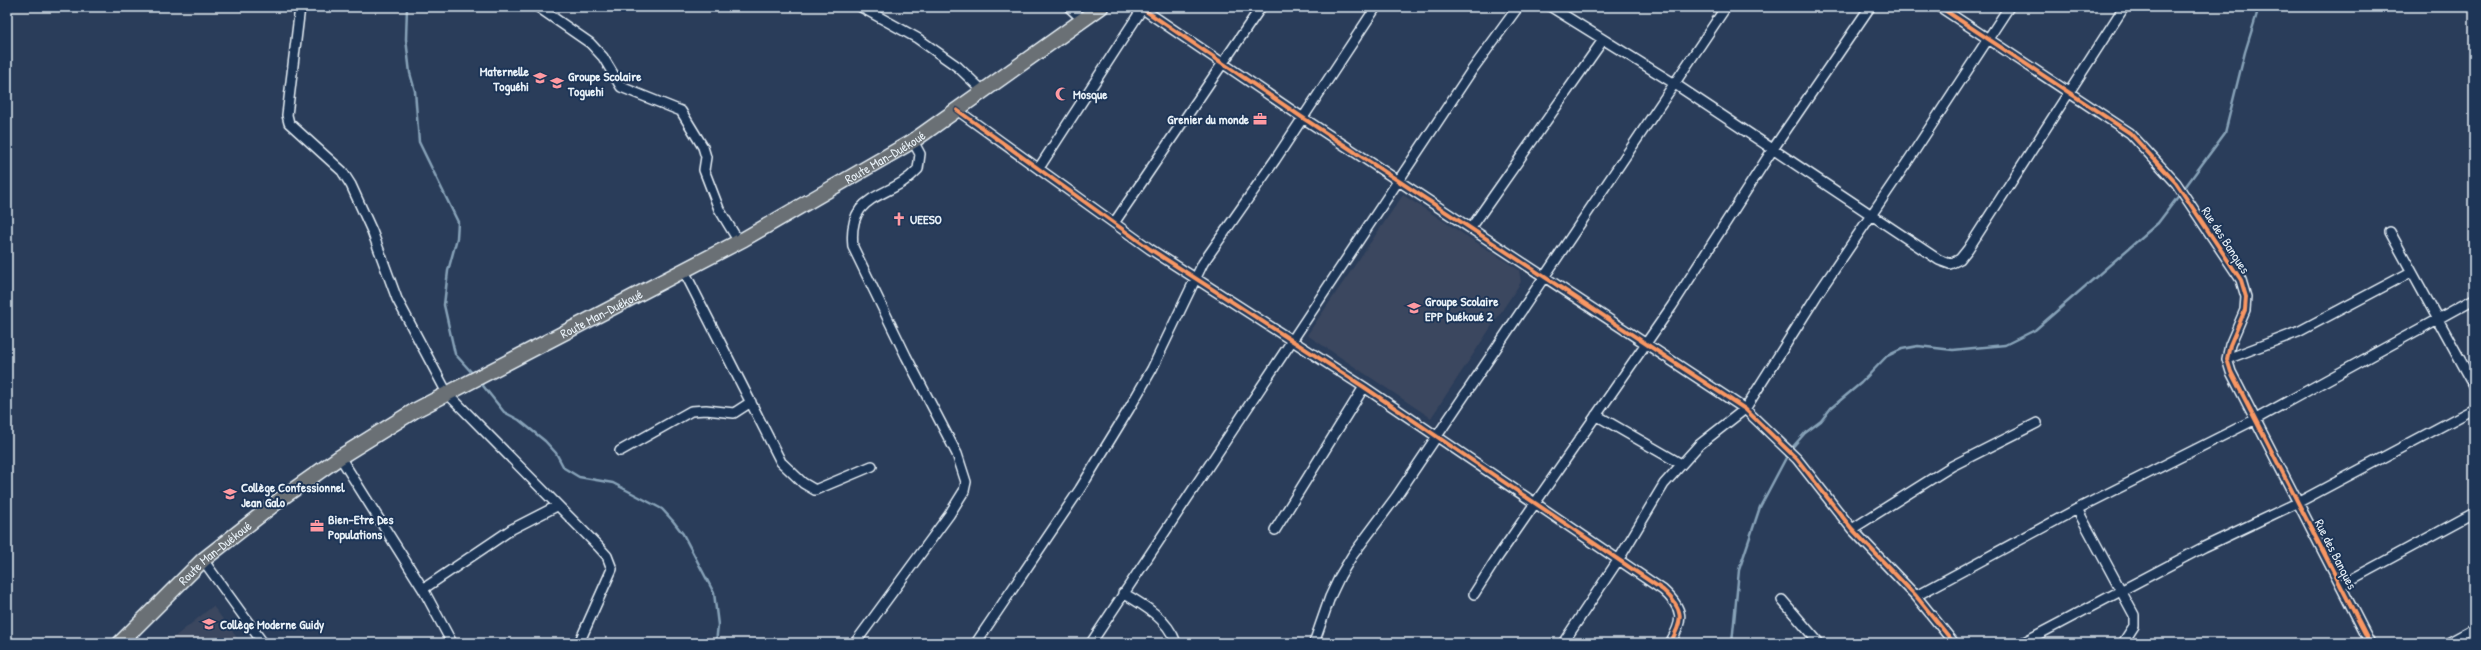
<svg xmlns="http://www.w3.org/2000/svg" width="2481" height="650" viewBox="0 0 2481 650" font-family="'Patrick Hand',sans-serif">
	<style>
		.built { fill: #3a465e }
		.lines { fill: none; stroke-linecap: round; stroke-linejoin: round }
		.stream { stroke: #87a2b8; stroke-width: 2.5 }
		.street-casing { stroke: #e8f1f8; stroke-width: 12 }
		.primary-casing { stroke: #e8f1f8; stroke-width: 17 }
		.street { stroke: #1d3557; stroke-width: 9 }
		.primary { stroke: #6a7074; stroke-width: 14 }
		.cycleway-casing { stroke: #1d3557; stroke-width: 6 }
		.cycleway { stroke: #f99763; stroke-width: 4 }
		.labels { text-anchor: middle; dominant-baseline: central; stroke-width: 4; stroke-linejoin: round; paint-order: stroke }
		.poi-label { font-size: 13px; font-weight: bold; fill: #e8f1f8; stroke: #1d3557; text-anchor: start }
		.street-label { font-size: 13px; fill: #e8f1f8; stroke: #1d3557 }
	</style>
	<rect width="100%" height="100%" fill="#2a3d5a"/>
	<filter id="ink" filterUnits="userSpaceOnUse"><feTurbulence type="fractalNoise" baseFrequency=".025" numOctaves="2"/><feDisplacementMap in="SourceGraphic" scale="8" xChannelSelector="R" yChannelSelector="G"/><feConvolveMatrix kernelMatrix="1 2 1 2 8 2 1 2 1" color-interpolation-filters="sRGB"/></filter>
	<g filter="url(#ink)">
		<path class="built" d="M1403,195L1519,270L1521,282L1431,418L1307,335Z
			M213,606L241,643H167Z"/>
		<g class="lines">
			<path class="stream" d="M407,7L406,39L410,73L415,91L419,142L458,222L457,238L448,271L444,305L455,354L474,375
				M2183,190L2225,133L2245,52L2259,7
				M480,382L504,412L519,420L545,441L556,453L564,468L579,477L613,483L662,509L673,521L683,534L714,593L718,625L716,643
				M1790,450L1805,433L1821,421L1831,408L1861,383L1887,356L1902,349L1918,346L1953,350L2005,345L2035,330L2158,223L2180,194
				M1732,643L1739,570L1760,507L1788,454"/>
			<g class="street-casing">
				<path id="street" d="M300,7L287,115L289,123L342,171L351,185L372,231L397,299L447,393L598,546L607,556L612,569L579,643
					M538,7L590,43L603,57L621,87L681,111L703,147L706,157L704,170L719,209L739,242
					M861,7L917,38L958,67L983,91
					M1069,7L1083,20
					M1140,7L1303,118L1745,409L1797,459L1852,529L1916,596L1954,643
					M1551,7L1675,84L1939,260L1950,264L1960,259L1968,249L2124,7
					M1940,7L2130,133L2176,183L2241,280L2246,297L2245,310L2230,345L2227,359L2231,372L2370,643
					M957,110L1150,249L1364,387L1663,590C1684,609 1684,620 1670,643
					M1039,168L1142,9
					M1114,223L1261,7
					M1471,228L1603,40
					M2390,232L2474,385
					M684,271L781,462L803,483L815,490L872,466
					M2227,359L2298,332L2411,272
					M1596,415L1681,464
					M620,451L691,411L706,410L734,413L751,402
					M340,457L423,589L452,643
					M2077,509L2134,615V626L2123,643
					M1852,529L1952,466L2037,423
					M1275,530L1364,387
					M203,560L263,643
					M2341,585L2474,513
					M423,589L512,529L557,506
					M1123,593C1144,605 1168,619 1176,643
					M1474,594L1495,561L1672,306L1773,149L1870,7
					M1916,596L2077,509L2256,419L2474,299
					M1782,600L1819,643
					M855,643L949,515L964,491L966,482L957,454L906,356L853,247C847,190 889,201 918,169L920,154L913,141
					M976,643L1080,489L1129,409L1152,369L1203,263L1275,160L1376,7
					M1091,643L1472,70L1518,7
					M1314,643L1330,597L1340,576L1352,556L1396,497L1726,7
					M1563,643L1619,559L1664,484L1699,445L1745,409L1817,295L1910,158L2009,7
					M2022,643L2204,547L2299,502L2474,409
					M2448,643L2474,629"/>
			</g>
			<g class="primary-casing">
				<g id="primary">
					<path id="s1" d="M120,643L203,560L286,495L340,457L414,411L744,239L913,141L1101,7"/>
				</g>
			</g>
			<use href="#street" class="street"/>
			<use href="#primary" class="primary"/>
			<g class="cycleway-casing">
				<path id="cycleway" d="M1140,7L1303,118L1745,409L1797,459L1852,529L1916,596L1954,643
					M1940,7L2130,133L2176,183L2241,280L2246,297L2245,310L2230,345L2227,359L2231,372L2370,643
					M957,110L1150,249L1364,387L1663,590C1684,609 1684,620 1670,643"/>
			</g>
			<use href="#cycleway" class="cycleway"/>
		</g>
	</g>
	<defs>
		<g id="school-bare" transform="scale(1.08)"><path d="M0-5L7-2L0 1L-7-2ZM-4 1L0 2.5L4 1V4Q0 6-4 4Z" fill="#ff9aa2" stroke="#1d3557" stroke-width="2.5" paint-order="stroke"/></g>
		<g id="mosque-bare" transform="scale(1.08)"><path d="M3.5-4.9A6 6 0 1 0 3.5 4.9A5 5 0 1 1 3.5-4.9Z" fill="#ff9aa2" stroke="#1d3557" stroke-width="2.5" paint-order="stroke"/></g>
		<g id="office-bare" transform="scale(1.08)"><path d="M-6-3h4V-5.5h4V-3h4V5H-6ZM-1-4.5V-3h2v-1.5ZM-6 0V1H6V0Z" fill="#ff9aa2" stroke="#1d3557" stroke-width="2.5" paint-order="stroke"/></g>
		<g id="church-bare" transform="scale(1.08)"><path d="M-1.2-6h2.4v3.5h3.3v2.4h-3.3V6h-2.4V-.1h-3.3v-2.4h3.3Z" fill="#ff9aa2" stroke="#1d3557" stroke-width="2.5" paint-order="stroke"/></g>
		<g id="university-bare" transform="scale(1.08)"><path d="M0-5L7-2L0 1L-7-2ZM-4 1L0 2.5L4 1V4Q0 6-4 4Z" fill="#ff9aa2" stroke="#1d3557" stroke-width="2.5" paint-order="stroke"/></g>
	</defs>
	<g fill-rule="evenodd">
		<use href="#school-bare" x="540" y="78"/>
		<use href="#school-bare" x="557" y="83"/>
		<use href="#mosque-bare" x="1062" y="94"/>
		<use href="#office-bare" x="1260" y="119"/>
		<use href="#church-bare" x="899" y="219"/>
		<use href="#school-bare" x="1414" y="308"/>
		<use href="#university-bare" x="230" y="494"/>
		<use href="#office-bare" x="317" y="526"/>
		<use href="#university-bare" x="209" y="624"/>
	</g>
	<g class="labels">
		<g class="poi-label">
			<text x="529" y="71" text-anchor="end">Maternelle<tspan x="529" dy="15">Toguéhi</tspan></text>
			<text x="568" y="76">Groupe Scolaire<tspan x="568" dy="15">Toguehi</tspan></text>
			<text x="1073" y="94">Mosque</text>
			<text x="1249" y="119" text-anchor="end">Grenier du monde</text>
			<text x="910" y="219">UEESO</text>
			<text x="1425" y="301">Groupe Scolaire<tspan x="1425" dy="15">EPP Duékoué 2</tspan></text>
			<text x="241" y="487">Collège Confessionnel<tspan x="241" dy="15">Jean Galo</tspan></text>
			<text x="328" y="519">Bien-Etre Des<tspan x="328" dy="15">Populations</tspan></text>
			<text x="220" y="624">Collège Moderne Guidy</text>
		</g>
		<g class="street-label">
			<text stroke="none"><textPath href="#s1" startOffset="911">Route Man-Duékoué</textPath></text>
			<text transform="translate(2226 240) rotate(57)">Rue des Banques</text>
			<text stroke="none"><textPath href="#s1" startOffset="587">Route Man-Duékoué</textPath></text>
			<text stroke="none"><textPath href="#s1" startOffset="131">Route Man-Duékoué</textPath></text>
			<text transform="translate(2336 554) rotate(63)">Rue des Banques</text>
		</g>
	</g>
	<rect width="2481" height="650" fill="none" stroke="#1d3557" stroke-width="24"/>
	<rect x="12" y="12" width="2457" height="626" fill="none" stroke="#e8f1f8" stroke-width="1.5" filter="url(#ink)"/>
</svg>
